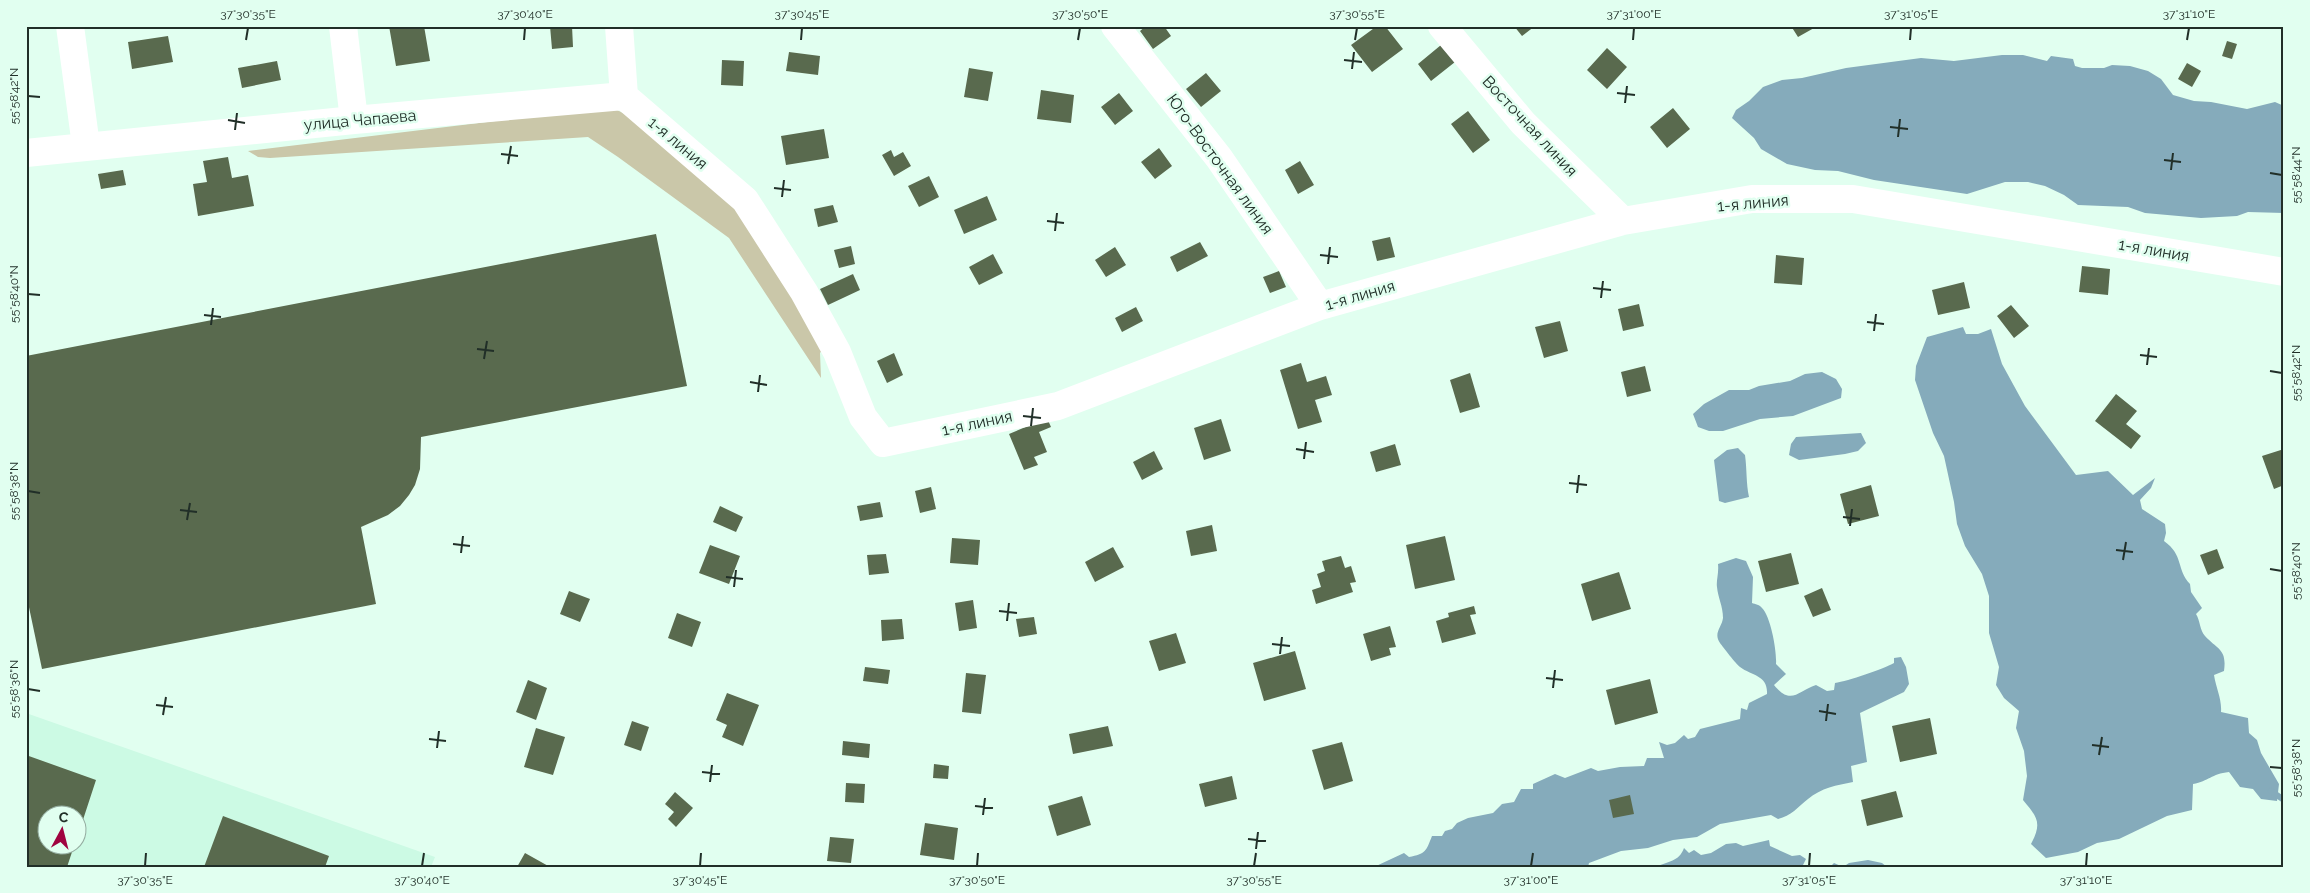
<svg xmlns="http://www.w3.org/2000/svg" width="2310" height="893" viewBox="0 0 2310 893" font-family="Raleway,sans-serif">
	<style>
		.built { fill: #ccfae4; fill-rule: evenodd }
		.green { fill: #cac7a9 }
		.water { fill: #85abbb }
		.lines { fill: none; stroke-linecap: round; stroke-linejoin: round }
		.stream { stroke: #85abbb; stroke-width: 6 }
		.building { fill: #596a4e }
		.minor { stroke: #fff; stroke-width: 28 }
		.ticks { fill: none; stroke: #212f28; stroke-width: 2 }
		.labels { text-anchor: middle; dominant-baseline: central; stroke-width: 5; stroke-linejoin: round; paint-order: stroke }
		.street-label { font-size: 16px; fill: #212f28; stroke: #e1fff0 }
		.neatline { fill: none; stroke: #212f28; stroke-width: 2 }
		.ticks-label { font-size: 12px; text-anchor: middle; fill: #212f28 }
	</style>
	<rect width="100%" height="100%" fill="#e1fff0"/>
	<path class="built" d="M26,713L435,857L431,867H26ZM48,816H78V846H48Z"/>
	<path class="green" d="M611,107L629,116L741,202L827,343L820,353L821,378L729,238L618,157L588,137L270,158L258,157L248,151Z"/>
	<path class="water" d="M2002,55H2023L2047,61L2051,56L2073,59L2075,66L2082,68H2104L2112,65L2130,66L2148,71L2161,79L2173,95L2194,101L2211,102L2247,109L2275,102L2284,106V213L2248,212L2237,216L2201,218L2145,213L2128,207L2078,205L2064,195L2045,186L2028,182H2005L1967,194L1874,180L1838,171L1815,170L1787,164L1761,149L1754,138L1732,118L1736,110L1749,101L1763,87L1782,80L1802,78L1846,68L1921,58L1954,61Z
		M1963,327L1966,334H1978L1991,329L2002,364L2025,406L2076,475L2108,471L2133,495L2155,478L2151,488L2140,500L2142,509L2165,524L2166,533L2164,541C2184,555 2176,569 2190,584L2191,592L2202,608L2196,614C2200,620 2200,631 2205,636C2218,650 2227,649 2224,671L2214,675C2216,688 2222,699 2221,712L2248,718L2249,733L2257,740L2261,753L2279,784L2277,801L2261,799L2253,789L2240,787L2229,772C2211,774 2209,781 2193,784L2192,810L2167,816L2119,839L2097,843L2078,852L2046,858L2031,844C2042,823 2038,818 2023,800L2027,776L2024,751L2016,728L2019,711L2004,698L1996,685L1999,667L1989,633V596L1982,574L1965,546L1957,524L1954,502L1944,456L1933,433L1915,380L1916,366L1927,337Z
		M1822,372L1836,379L1842,389L1841,398L1793,416L1760,419L1723,431H1709L1698,427L1693,414L1704,404L1729,390H1749L1759,386L1790,381L1805,374Z
		M1861,433L1866,443L1858,451L1845,454L1799,460L1789,455L1791,444L1796,437Z
		M1738,448L1745,455C1747,469 1746,483 1749,497L1725,503L1719,501L1714,460L1727,450Z
		M1736,558L1746,561L1753,577L1752,603C1755,604 1760,605 1762,608C1771,617 1777,652 1776,664L1786,674L1774,685C1791,706 1798,691 1816,685L1827,691L1834,690L1835,683C1848,681 1883,669 1894,663V658L1901,657L1906,667L1909,684L1904,692L1860,713L1867,762L1851,766L1853,782C1837,785 1821,788 1808,799C1798,807 1791,816 1778,819L1771,815L1720,824L1697,837L1673,840L1648,848L1621,851L1589,863L1588,867H1374L1404,853L1409,857C1426,854 1426,851 1432,836H1442L1445,831L1452,829L1457,823L1468,818L1493,813L1502,804L1514,802L1521,789H1533V784L1555,774L1565,778L1591,768L1598,771L1620,767L1644,766L1647,758H1664L1659,742L1667,745L1675,743L1684,735L1688,739L1695,737L1700,729L1740,719L1741,708L1747,710L1749,703L1767,694C1768,675 1752,676 1740,667C1736,664 1723,647 1720,643C1713,633 1722,627 1723,618C1723,606 1718,598 1717,587C1716,581 1719,573 1718,564Z
		M1769,840L1770,846L1792,856L1800,855L1806,859L1802,867H1656C1668,861 1679,862 1684,848L1689,853L1694,850L1701,855L1711,853L1726,844L1736,843L1743,846Z
		M1868,860L1882,863L1887,867H1830L1834,863L1843,867L1849,863Z"/>
	<g class="lines">
		<path class="stream" d="M2271,791L2284,800"/>
	</g>
	<path class="building" d="M389,26H424L430,61L396,66Z
		M550,26H572L573,47L552,49Z
		M1146,26H1164L1171,36L1153,49L1140,31Z
		M1377,26H1385L1403,49L1372,72L1351,45Z
		M1514,26H1535L1522,36Z
		M1791,26H1813L1814,28L1798,37Z
		M168,36L173,62L132,69L128,42Z
		M2227,41L2237,44L2232,59L2222,56Z
		M1441,45L1455,62L1431,81L1418,64Z
		M1607,48L1627,67L1607,89L1587,70Z
		M789,52L820,56L818,75L786,71Z
		M722,60L744,61L743,86L721,85Z
		M277,61L281,80L242,88L238,68Z
		M2187,63L2201,71L2192,87L2178,79Z
		M969,68L993,72L988,101L964,97Z
		M1206,73L1221,91L1201,107L1186,89Z
		M1041,90L1074,95L1071,123L1037,119Z
		M1119,93L1133,111L1115,125L1101,107Z
		M1673,108L1690,129L1667,148L1650,127Z
		M1468,111L1490,140L1473,153L1451,124Z
		M824,129L829,158L786,165L781,136Z
		M1159,148L1172,166L1155,179L1141,162Z
		M891,150L894,157L903,152L911,166L894,176L882,155Z
		M228,157L232,178L248,175L254,206L198,216L193,184L207,182L203,161Z
		M1300,161L1314,185L1298,194L1285,170Z
		M123,170L126,185L101,189L98,174Z
		M929,176L939,197L919,207L908,186Z
		M987,196L997,220L964,234L954,210Z
		M833,205L838,222L818,227L814,209Z
		M656,234L687,386L421,437L420,469L415,485L409,495L400,506L388,515L361,527L376,604L42,669L26,593V356Z
		M1390,237L1395,257L1377,261L1372,241Z
		M1200,242L1208,256L1177,272L1170,257Z
		M851,246L855,264L839,268L834,250Z
		M1115,247L1126,265L1106,277L1095,260Z
		M993,254L1003,273L979,285L969,267Z
		M1776,255L1804,258L1802,285L1774,283Z
		M2082,266L2110,269L2108,295L2079,292Z
		M1279,271L1286,287L1270,293L1263,277Z
		M853,274L860,290L828,305L820,289Z
		M1964,282L1970,308L1938,315L1932,290Z
		M1639,304L1644,326L1623,331L1618,309Z
		M2011,305L2029,326L2014,338L1997,316Z
		M1136,307L1143,321L1122,332L1115,318Z
		M1560,321L1568,351L1544,358L1535,327Z
		M894,353L903,375L887,383L877,361Z
		M1301,363L1307,382L1326,376L1332,395L1315,400L1322,422L1298,429L1280,370Z
		M1645,366L1651,391L1627,397L1621,372Z
		M1470,373L1480,407L1460,413L1450,380Z
		M2116,394L2137,411L2126,424L2141,436L2131,449L2095,421Z
		M1047,418L1051,427L1039,432L1047,452L1034,457L1038,465L1024,470L1009,434Z
		M1221,419L1231,451L1204,460L1194,428Z
		M1395,444L1401,465L1376,472L1370,452Z
		M2284,449V485L2274,489L2262,456Z
		M1154,451L1163,469L1142,480L1133,462Z
		M1871,485L1879,516L1848,524L1840,494Z
		M931,487L936,509L920,513L915,491Z
		M880,502L883,517L860,521L857,506Z
		M720,506L743,517L736,532L713,522Z
		M1212,525L1217,551L1191,556L1186,531Z
		M1445,536L1455,580L1415,589L1406,545Z
		M952,538L980,540L978,565L950,563Z
		M710,545L740,556L729,584L699,573Z
		M1113,547L1124,567L1095,582L1085,562Z
		M2217,549L2224,568L2208,575L2200,555Z
		M1791,553L1799,584L1766,592L1758,561Z
		M886,554L889,573L869,575L867,555Z
		M1341,556L1345,568L1351,566L1356,582L1350,583L1353,592L1316,604L1312,590L1321,587L1317,574L1325,571L1322,561Z
		M1619,572L1631,609L1592,621L1581,584Z
		M1822,588L1831,610L1813,617L1804,596Z
		M569,591L590,599L580,622L560,614Z
		M973,600L977,628L959,631L955,603Z
		M1474,606L1476,614L1470,615L1476,634L1442,643L1436,621L1449,617L1448,613Z
		M677,613L701,622L692,647L668,638Z
		M1034,617L1037,634L1019,637L1016,619Z
		M902,619L904,639L882,641L881,620Z
		M1390,626L1396,647L1389,648L1391,655L1371,661L1363,634Z
		M1176,633L1186,663L1159,671L1149,641Z
		M1295,651L1306,689L1264,701L1253,663Z
		M865,667L890,670L888,684L863,681Z
		M966,673L986,675L981,714L962,712Z
		M1650,679L1658,713L1615,725L1606,690Z
		M528,680L547,688L536,720L516,712Z
		M727,693L759,705L743,746L722,737L727,725L716,720Z
		M1930,718L1937,754L1900,762L1892,726Z
		M632,721L649,727L641,751L624,745Z
		M1108,726L1113,746L1073,754L1069,734Z
		M536,728L565,737L553,775L524,767Z
		M843,741L870,744L869,758L842,755Z
		M1342,742L1353,781L1324,790L1312,750Z
		M26,755L96,780L78,835V816H48V846H74L67,867H26Z
		M934,764L949,766L948,779L933,778Z
		M1232,776L1237,799L1205,807L1199,784Z
		M846,783L865,784L864,803L845,802Z
		M1896,791L1903,817L1867,826L1861,800Z
		M675,792L693,808L676,827L668,819L674,812L665,804Z
		M1630,795L1634,814L1613,818L1609,800Z
		M1082,796L1091,825L1057,836L1048,806Z
		M223,816L329,856L325,867H204Z
		M925,823L958,828L954,860L920,855Z
		M830,837L854,839L851,863L827,861Z
		M525,853L550,867H517Z"/>
	<g class="lines">
		<path class="minor" d="M70,26L86,146
			M343,26L354,120
			M619,26L624,96
			M1115,26L1219,158L1320,306
			M1442,26L1523,123L1623,221
			M624,96L745,200L804,292L837,352L863,417L883,443L1058,406L1320,306L1623,221L1752,199H1853L2284,272
			M26,153L354,120L624,96"/>
	</g>
	<path class="ticks" d="M246,40L248,28M524,40L525,28M801,40L802,28M1078,40L1080,28M1355,40L1357,28M1633,40L1634,28M1910,40L1911,28M2187,40L2189,28M1344,60L1362,62M1352,69L1354,52M1617,93L1635,95M28,96L40,97M1625,103L1627,86M228,120L245,123M1890,127L1908,129M235,130L237,113M1898,137L1900,119M501,154L518,156M2164,160L2181,162M508,164L511,146M2171,170L2173,153M2270,173L2282,175M774,188L791,190M782,197L784,180M1047,221L1064,223M1055,231L1057,213M1320,255L1338,257M1328,264L1330,247M1593,288L1611,290M28,294L40,295M1601,298L1603,281M204,315L221,317M1867,322L1884,324M211,325L213,308M1874,331L1876,314M477,349L494,351M2140,355L2157,357M484,359L487,341M2147,365L2149,348M2270,371L2282,373M750,382L767,385M758,392L760,375M1023,416L1041,418M1031,426L1033,408M1296,449L1314,452M1304,459L1306,442M1569,483L1587,485M28,491L40,493M1577,493L1579,475M180,510L197,512M1843,517L1860,519M187,520L190,503M1850,526L1852,509M453,544L470,546M2116,550L2133,552M461,553L463,536M2123,560L2126,542M2270,569L2282,571M726,577L743,579M734,587L736,570M999,611L1017,613M1007,621L1009,603M1272,644L1290,646M1280,654L1282,637M1546,678L1563,680M1553,688L1555,670M28,689L40,691M156,705L173,707M1819,711L1836,714M163,715L166,697M1826,721L1828,704M429,739L446,741M2092,745L2109,747M437,748L439,731M2099,755L2102,737M2270,767L2282,768M702,772L720,774M710,782L712,765M975,806L993,808M983,815L985,798M1248,839L1266,841M1256,849L1258,832M145,866L146,853M422,866L424,853M700,866L701,853M977,866L978,853M1254,866L1256,853M1531,866L1533,853M1809,866L1810,853M2086,866L2087,853"/>
	<g class="labels">
		<g class="street-label">
			<text transform="translate(360 120) rotate(-5)">улица Чапаева</text>
			<text transform="translate(1530 126) rotate(47)">Восточная линия</text>
			<text transform="translate(678 143) rotate(40)">1-я линия</text>
			<text transform="translate(1220 164) rotate(54)">Юго-Восточная линия</text>
			<text transform="translate(1753 203) rotate(-5)">1-я линия</text>
			<text transform="translate(2154 250) rotate(10)">1-я линия</text>
			<text transform="translate(1360 295) rotate(-16)">1-я линия</text>
			<text transform="translate(977 423) rotate(-12)">1-я линия</text>
		</g>
	</g>
	<rect width="2310" height="893" fill="none" stroke="#e1fff0" stroke-width="55"/>
	<g transform="translate(62 830) rotate(7)"><circle r="24" fill="#e1fff0" stroke="#94aca0"/>
	<path d="M0-4L9 19L0 12L-9 19Z" fill="#a00340"/>
	<text y="-8" font-size="14" font-weight="bold" text-anchor="middle" fill="#212f28">С</text>
	</g>
	<rect x="28" y="28" width="2254" height="838" class="neatline"/>
	<g class="ticks-label">
		<text x="248" y="18">37°30'35"E</text>
		<text x="525" y="18">37°30'40"E</text>
		<text x="802" y="18">37°30'45"E</text>
		<text x="1080" y="18">37°30'50"E</text>
		<text x="1357" y="18">37°30'55"E</text>
		<text x="1634" y="18">37°31'00"E</text>
		<text x="1911" y="18">37°31'05"E</text>
		<text x="2189" y="18">37°31'10"E</text>
		<text transform="translate(14 96) rotate(-90)" y="4">55°58'42"N</text>
		<text transform="translate(2296 175) rotate(-90)" y="4">55°58'44"N</text>
		<text transform="translate(14 294) rotate(-90)" y="4">55°58'40"N</text>
		<text transform="translate(2296 373) rotate(-90)" y="4">55°58'42"N</text>
		<text transform="translate(14 491) rotate(-90)" y="4">55°58'38"N</text>
		<text transform="translate(2296 571) rotate(-90)" y="4">55°58'40"N</text>
		<text transform="translate(14 689) rotate(-90)" y="4">55°58'36"N</text>
		<text transform="translate(2296 768) rotate(-90)" y="4">55°58'38"N</text>
		<text x="145" y="884">37°30'35"E</text>
		<text x="422" y="884">37°30'40"E</text>
		<text x="700" y="884">37°30'45"E</text>
		<text x="977" y="884">37°30'50"E</text>
		<text x="1254" y="884">37°30'55"E</text>
		<text x="1531" y="884">37°31'00"E</text>
		<text x="1809" y="884">37°31'05"E</text>
		<text x="2086" y="884">37°31'10"E</text>
	</g>
</svg>
